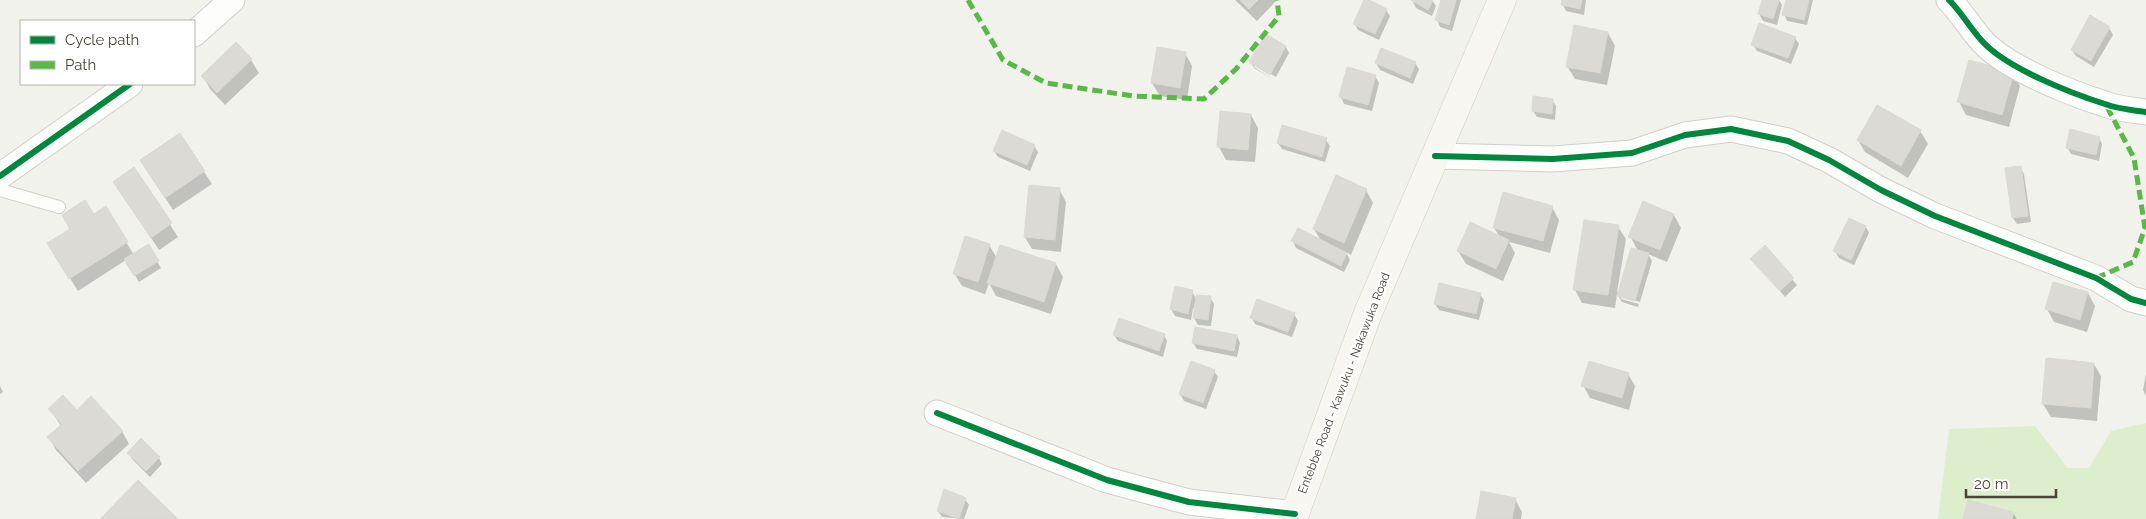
<svg xmlns="http://www.w3.org/2000/svg" width="2146" height="519" viewBox="0 0 2146 519" font-family="Raleway,sans-serif">
	<style>
		.green { fill: #dec }
		.shadow { fill: #0003 }
		.building { fill: #dcdad5; stroke: #dad9d2 }
		.lines { fill: none; stroke-linecap: round; stroke-linejoin: round }
		.lane-casing { stroke: #d0cfca; stroke-width: 14 }
		.street-casing { stroke: #d0cfca; stroke-width: 27 }
		.secondary-casing { stroke: #d2cfc3; stroke-width: 29 }
		.lane { stroke: #fdfdfc; stroke-width: 12 }
		.street { stroke: #fdfdfc; stroke-width: 25 }
		.secondary { stroke: #f7f6f0; stroke-width: 28 }
		.quiet { stroke: #58b947; stroke-width: 5; stroke-dasharray: 10 5; stroke-linecap: butt }
		.cycleway-casing { stroke: #fff; stroke-width: 9 }
		.cycleway { stroke: #00873e; stroke-width: 6 }
		.labels { text-anchor: middle; dominant-baseline: central; stroke-width: 4.5; stroke-linejoin: round; paint-order: stroke }
		.street-label { font-size: 12px; fill: #494437; stroke: #fff }
	</style>
	<rect width="100%" height="100%" fill="#f2f2ed"/>
	<path class="green" d="M2146,423V519H1938L1949,429L2035,426L2068,468H2089L2111,431Z"/>
	<path class="shadow" d="M1235,0H1277L1257,21Z
		M1366,0L1386,10L1390,16L1379,40L1358,30L1355,24Z
		M1412,0H1432L1436,6L1432,16L1416,8Z
		M1443,0H1461L1452,31L1440,27L1437,20Z
		M1564,0H1586L1584,15L1566,11L1563,5Z
		M1763,0H1779L1782,5L1777,25L1763,21L1759,14Z
		M1787,0H1813L1807,25L1787,21L1784,14Z
		M2109,28L2113,35L2094,67L2076,56L2072,50Z
		M1608,33L1615,46L1607,85L1575,79L1567,66Z
		M1266,35L1286,47L1289,53L1276,77L1254,64V67L1274,80L1254,68L1251,62Z
		M1795,38L1799,44L1791,64L1757,51L1753,45Z
		M236,44L251,60L259,73L225,105L210,89L203,76Z
		M1185,53L1192,66L1187,100L1160,96L1152,83Z
		M1376,63H1415L1419,69L1413,84L1380,70Z
		M2013,74L2020,86L2009,127L1966,115L1959,102Z
		M1375,76L1379,83L1372,111L1344,104L1341,97Z
		M1552,100L1556,106L1555,120L1537,117L1533,111Z
		M1878,106L1920,131L1928,144L1908,178L1865,152L1858,140Z
		M1251,115L1258,128L1255,162L1226,160L1219,147Z
		M180,135L212,184L173,210L149,173Z
		M2099,138L2102,144L2099,161L2071,154L2067,147Z
		M1326,140L1330,146L1325,162L1282,149L1278,143Z
		M1034,146L1038,152L1030,171L998,157L994,151Z
		M2020,167L2024,174L2031,222L2017,224L2013,218Z
		M133,169L178,237L159,250L114,182Z
		M1059,189L1066,202L1061,252L1032,249L1025,237Z
		M1366,190L1373,203L1351,255L1346,252L1350,260L1344,272L1296,248L1293,241H1321L1314,229Z
		M1552,207L1559,220L1550,253L1509,242L1515,253L1503,281L1466,264L1458,251L1500,237L1494,228Z
		M105,208L134,255L148,246L161,268L139,282L126,260L78,291L56,256L72,229Z
		M1674,215L1681,228L1667,262L1648,254L1652,261L1640,302L1621,296V299L1639,304L1638,307L1622,302L1617,294L1615,308L1582,303L1575,290L1618,227L1626,239L1617,292H1619L1638,251L1630,236Z
		M1866,227L1869,233L1854,265L1839,258L1835,251Z
		M989,245L997,258L1000,246L1056,264L1063,277L1051,314L996,296L989,283L985,294L962,286L954,273Z
		M1764,247L1797,285L1785,297L1752,259Z
		M1192,291L1196,299L1210,297L1214,304L1211,326L1198,325L1194,318L1195,308H1193L1191,320L1175,316L1171,309Z
		M2088,293L2095,306L2087,332L2054,322L2047,309Z
		M1480,294L1484,300L1479,320L1439,310L1435,304Z
		M1294,314L1298,321L1292,337L1255,324L1252,318Z
		M1114,335H1164L1167,341L1163,357L1118,341Z
		M1237,336L1240,343L1237,357L1197,349L1193,343Z
		M2094,364L2101,376L2097,421L2051,417L2043,404Z
		M1214,371L1218,377L1206,409L1184,401L1180,394Z
		M1628,374L1635,386L1629,410L1590,398L1583,385Z
		M2146,374V396L2143,390Z
		M0,386L3,392L0,394Z
		M50,409L77,412L122,431L129,444L86,483L56,450L49,437L61,426Z
		M129,453L159,458L162,464L150,477L132,459Z
		M965,499L969,505L964,519L942,517L938,511Z
		M1515,499L1522,512L1521,519H1477Z
		M2013,513L2017,519H1964Z"/>
	<path class="building" d="M1240,0H1258L1249,9Z
		M1364,0H1369L1387,9L1375,34L1353,24Z
		M1411,0H1433L1428,10Z
		M1441,0H1456L1449,25L1435,20Z
		M1562,0H1582L1580,9L1561,5Z
		M1762,0H1779L1773,19L1758,14Z
		M1786,0H1809L1804,20L1782,15Z
		M2090,15L2110,27L2091,61L2071,50Z
		M1759,23L1796,37L1788,58L1751,45Z
		M1574,25L1608,32L1600,73L1566,67Z
		M1266,34L1286,46L1270,75L1249,62Z
		M236,42L252,59L217,93L201,76Z
		M1157,47L1186,52L1180,88L1151,83Z
		M1381,48L1416,62L1410,78L1375,63Z
		M1969,60L2014,72L2002,115L1957,102Z
		M1347,67L1376,75L1368,105L1339,97Z
		M1533,96L1553,99L1552,114L1532,111Z
		M1877,105L1921,130L1901,166L1857,140Z
		M1220,111L1251,114L1248,150L1217,147Z
		M1282,125L1327,138L1322,157L1277,143Z
		M2070,129L2100,137L2096,155L2066,148Z
		M1002,130L1035,145L1027,165L993,151Z
		M180,133L205,171L165,198L140,160Z
		M2021,166L2028,216L2012,218L2005,168Z
		M134,167L172,223L151,238L113,182Z
		M1336,175L1367,189L1344,243L1313,229Z
		M1029,185L1060,188L1055,240L1024,237Z
		M1503,192L1553,206L1543,241L1493,228Z
		M85,200L94,214L106,206L128,242L69,279L47,243L70,229L62,215Z
		M1643,201L1674,214L1660,250L1628,237Z
		M1849,218L1866,226L1851,260L1833,251Z
		M1584,220L1619,225L1608,295L1573,290Z
		M1470,222L1509,240L1496,269L1457,251Z
		M1298,228L1347,253L1341,266L1291,241Z
		M965,236L990,244L978,282L953,274Z
		M149,244L159,261L134,276L124,259Z
		M1000,245L1056,263L1044,302L987,283Z
		M1765,245L1794,278L1780,291L1750,259Z
		M1631,248L1649,253L1635,301L1617,296Z
		M2053,282L2088,292L2080,320L2045,309Z
		M1439,283L1481,293L1476,314L1434,304Z
		M1175,286L1193,290L1188,314L1170,309Z
		M1196,295L1211,296L1208,320L1193,318Z
		M1257,299L1295,313L1288,332L1250,318Z
		M1119,318L1165,334L1159,351L1113,335Z
		M1195,327L1237,335L1234,351L1192,343Z
		M2046,358L2094,363L2091,408L2042,404Z
		M1191,361L1215,370L1203,403L1179,394Z
		M1589,361L1629,373L1622,398L1581,386Z
		M63,395L77,410L91,396L123,431L78,471L47,437L62,424L48,409Z
		M141,438L160,457L146,471L127,453Z
		M138,480L178,519H100Z
		M944,489L966,498L959,519L937,511Z
		M1481,491L1516,498L1512,519H1476Z
		M1968,500L2014,512L2012,519H1963Z"/>
	<g class="lines">
		<g class="lane-casing">
			<path id="lane" d="M0,190L59,207"/>
		</g>
		<g class="street-casing">
			<path id="street" d="M1949,0C1962,13 1970,28 1983,42C2007,68 2070,93 2105,104C2118,109 2132,110 2146,112
				M194,34L232,0
				M1435,156L1553,159L1632,153L1685,135L1731,129L1788,141L1829,160L1881,190L1935,216L2096,278L2131,299L2146,303
				M0,176L130,84
				M937,413L1107,480L1189,502L1295,514"/>
		</g>
		<g class="secondary-casing">
			<path id="secondary" d="M1293,519L1368,313L1502,0"/>
		</g>
		<use href="#lane" class="lane"/>
		<use href="#street" class="street"/>
		<use href="#secondary" class="secondary"/>
		<path class="quiet" d="M968,0L1003,60L1046,83L1133,96L1204,99L1236,69L1279,16L1277,0
			M2096,278L2133,262L2145,228L2134,158L2106,105"/>
		<g class="cycleway-casing">
			<path id="cycleway" d="M1949,0C1962,13 1970,28 1983,42C2007,68 2070,93 2105,104C2118,109 2132,110 2146,112
				M1435,156L1553,159L1632,153L1685,135L1731,129L1788,141L1829,160L1881,190L1935,216L2096,278L2131,299L2146,303
				M0,176L130,84
				M937,413L1107,480L1189,502L1295,514"/>
		</g>
		<use href="#cycleway" class="cycleway"/>
	</g>
	<g class="labels">
		<g class="street-label">
			<text transform="translate(1344 383) rotate(-69)">Entebbe Road - Kawuku - Nakawuka Road</text>
		</g>
	</g>
	<rect x="20" y="20" width="175" height="65" fill="#ffffff" stroke="#b6b4af"/>
	<rect x="30" y="36" width="25" height="8" fill="#00873e" stroke="#b6b4af"/>
	<text x="65" y="45" font-size="15" fill="#494437">Cycle path</text>
	<rect x="30" y="61" width="25" height="8" fill="#58b947" stroke="#b6b4af"/>
	<text x="65" y="70" font-size="15" fill="#494437">Path</text>
	<path d="M1966 489v8h90v-8" fill="none" stroke="#494437" stroke-width="2.5"/>
	<text x="1974" y="489" font-size="15" fill="#494437" stroke="#ffffff" stroke-width="4" paint-order="stroke">20 m</text>
</svg>
